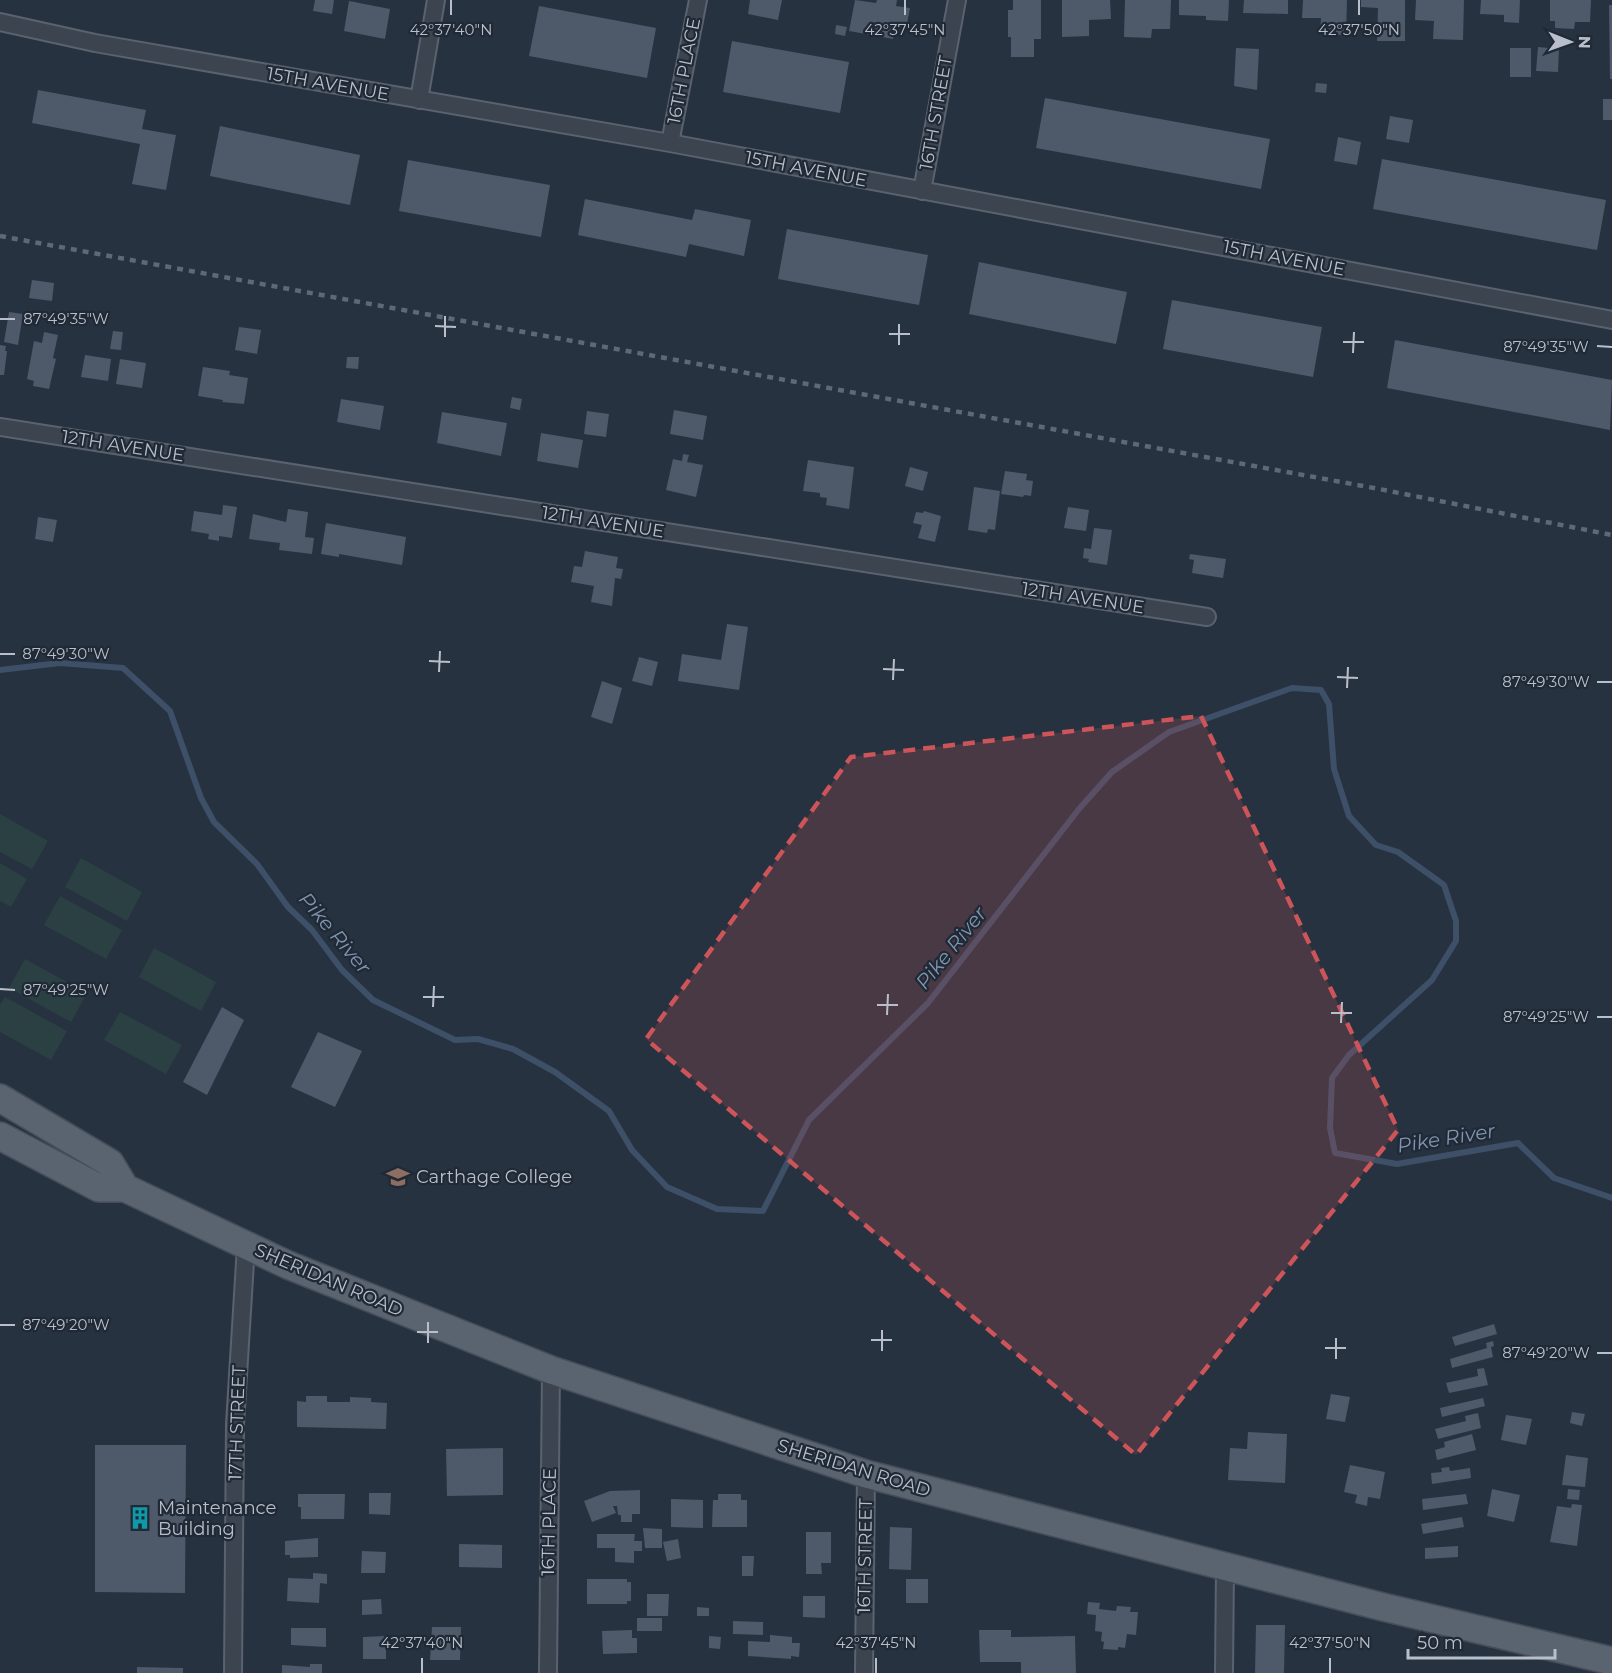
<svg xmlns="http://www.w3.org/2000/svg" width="1612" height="1673" viewBox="0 0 1612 1673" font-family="Montserrat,sans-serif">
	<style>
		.green { fill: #2a4042 }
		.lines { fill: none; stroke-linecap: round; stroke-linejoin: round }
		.stream { stroke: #3e4f68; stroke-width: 6 }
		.building { fill: #4e5969 }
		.minor-casing { stroke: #59626e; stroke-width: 20 }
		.primary-casing { stroke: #454d5a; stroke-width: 30 }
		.minor { stroke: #3c4450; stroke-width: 16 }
		.primary { stroke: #5a6370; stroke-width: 27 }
		.rail { stroke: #5e6877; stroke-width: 4.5; stroke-dasharray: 6 6; stroke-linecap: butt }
		.marked { fill: #cd5559; fill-opacity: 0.2; stroke: #cd5559; stroke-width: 4.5; stroke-dasharray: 12 8; stroke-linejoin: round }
		.ticks { fill: none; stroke: #b8bfca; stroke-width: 2 }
		.labels { text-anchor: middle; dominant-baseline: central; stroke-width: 4.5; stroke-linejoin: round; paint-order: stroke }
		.street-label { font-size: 18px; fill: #b8bfca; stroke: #202936 }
		.poi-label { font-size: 18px; fill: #b8bfca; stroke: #202936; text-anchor: start }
		.water-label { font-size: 20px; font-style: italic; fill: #8195b0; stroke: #202936 }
		.ticks-label { font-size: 15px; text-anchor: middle; fill: #b8bfca; stroke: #202936; stroke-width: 4.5; stroke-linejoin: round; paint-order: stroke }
	</style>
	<rect width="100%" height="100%" fill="#273240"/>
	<path class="green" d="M0,814L48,841L32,869L0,852Z
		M81,858L142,892L127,921L65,887Z
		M0,863L27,879L11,907L0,901Z
		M60,896L122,930L106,959L44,925Z
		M154,948L216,982L201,1011L139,977Z
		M25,959L87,993L71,1022L9,988Z
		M5,997L67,1031L51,1060L0,1032V1005Z
		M120,1012L182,1045L166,1074L104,1040Z"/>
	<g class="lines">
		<path class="stream" d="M0,670L60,663L123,668L170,711L201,798L214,822L257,864L288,907L312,930L342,970L373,1000L455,1040L478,1039L513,1049L555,1072L609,1111L632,1150L667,1187L717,1209L763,1211L809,1120L928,1003L1079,809L1112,772L1169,732L1292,688L1321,690L1329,704L1334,769L1349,816L1376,845L1398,852L1444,885L1456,921V941L1432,980L1349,1055L1332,1078L1330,1128L1335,1153L1397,1164L1518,1143L1554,1178L1612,1198"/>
	</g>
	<path class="building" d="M315,0H334L332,14L313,11Z
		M750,0H782L778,20L748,14Z
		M855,0L876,3L877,0H897L896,6L910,8L906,29L895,27L893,39L849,31Z
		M1013,0H1041V39H1034V57H1011V37H1008V10H1013Z
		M1062,0H1110L1111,19L1089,20V36L1062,37Z
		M1125,0H1171L1170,29H1152L1151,38L1124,37Z
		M1179,0H1229L1228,21L1206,20V16L1179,15Z
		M1244,0H1288V14L1243,13Z
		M1303,0H1347L1346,35L1320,34L1321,18H1302Z
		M1361,0H1405V41H1377L1378,8L1361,7Z
		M1416,0H1464L1463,40L1433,39L1434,21L1415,20Z
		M1481,0H1520L1519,23L1504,22V15L1480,14Z
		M1550,0H1591L1590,22H1575L1574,29L1555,28V21H1550Z
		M349,1L390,9L385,39L344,31Z
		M1609,5H1612V79H1610Z
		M539,6L656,28L647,78L529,56Z
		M836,25L847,27L845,36L835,34Z
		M732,41L849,62L840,113L723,92Z
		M1538,47L1559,49L1558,72L1536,71Z
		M1236,48L1259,49L1257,90L1234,86Z
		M1510,48H1531V77H1510Z
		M1316,83L1327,84L1326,93L1315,92Z
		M38,90L146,110L142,129L176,135L166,190L132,184L140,144L32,123Z
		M1045,98L1270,139L1261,189L1036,148Z
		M1603,99H1612V120H1603Z
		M1390,116L1413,120L1409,143L1386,139Z
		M220,126L360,155L350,205L210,176Z
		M1338,137L1361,142L1357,165L1334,161Z
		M1382,159L1606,200L1597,250L1373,209Z
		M408,160L550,185L541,237L399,211Z
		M585,199L692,220L695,209L751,220L744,256L689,244L686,257L578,235Z
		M787,229L928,255L919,305L778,279Z
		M979,262L1127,292L1116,344L969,314Z
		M32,280L54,283L52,301L29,298Z
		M1172,300L1322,327L1313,377L1163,349Z
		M9,312L23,314L18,345L4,342Z
		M239,327L261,330L257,354L235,350Z
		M113,331L123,332L121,350L110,349Z
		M44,332L58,335L53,358L56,359L49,389L33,386L34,381L27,379L34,341L42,343Z
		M1395,340L1612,380L1610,430L1387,388Z
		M0,345L6,346L5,351H7L4,375H0Z
		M85,355L111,359L108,381L81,377Z
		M347,357H359L358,369L346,368Z
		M120,359L146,363L142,388L116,384Z
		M203,367L230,371L229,375L248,378L244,404L222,402L223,400L198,396Z
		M512,397L522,399L520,410L510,408Z
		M341,399L384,406L380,430L337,422Z
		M674,410L707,416L703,440L670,434Z
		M587,411L609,414L606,437L584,434Z
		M442,412L507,423L501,456L437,443Z
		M541,433L583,440L578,468L537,461Z
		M683,454L689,455L687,462L703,465L696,497L666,490L673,459L682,461Z
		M808,460L854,467L849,509L826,505L827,498L820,497V493L803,491Z
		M910,467L928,472L923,491L905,486Z
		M1005,471L1027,474L1026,480L1033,481L1031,496L1024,495L1023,497L1001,494Z
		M974,487L1000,491L995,530L988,529L987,533L968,530Z
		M223,505L237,507L232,538L219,536V541L208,539L209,534L191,531L194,511L222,515Z
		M1068,507L1089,510L1086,531L1064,528Z
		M288,509L308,512L305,537L314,538L312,554L279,550L280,543L249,539L253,514L286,522Z
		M924,511L941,516L935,542L918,538L922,525L913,523L916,512L923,513Z
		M38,517L57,520L53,542L35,539Z
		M326,523L406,537L402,565L339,554V557L321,554Z
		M1094,528L1112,530L1107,565L1088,562L1089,559L1083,558L1084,548L1091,549Z
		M585,551L618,557L616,568L623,569L621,579L615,578L612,606L591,602L594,586L571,582L574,566L582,567Z
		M1190,554L1226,559L1223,578L1192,573L1194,560L1189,559Z
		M727,624L748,627L739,690L678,681L682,654L721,660Z
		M639,657L658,662L652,686L632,681Z
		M602,681L622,688L612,724L591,717Z
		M222,1007L244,1020L207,1095L183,1082Z
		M318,1032L362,1051L335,1107L291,1087Z
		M1494,1324L1497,1334L1455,1346L1452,1337Z
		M1493,1341L1494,1346L1491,1347L1493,1357L1452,1368L1450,1359L1487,1348L1486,1343Z
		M1484,1368L1488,1385L1449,1393L1446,1383L1478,1376L1477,1369Z
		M1331,1394L1350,1397L1345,1422L1326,1419Z
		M306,1396H327V1402H350V1397L371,1398V1402L387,1403L386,1429L297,1427V1401L306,1402Z
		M1483,1398L1485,1406L1442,1417L1440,1408Z
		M1572,1412L1585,1414L1582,1426L1570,1423Z
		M1478,1413L1481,1428L1438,1439L1435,1429L1466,1421L1465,1416Z
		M1506,1415L1532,1419L1526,1445L1501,1440Z
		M1248,1432L1287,1434L1285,1483L1228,1480L1230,1448L1247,1449Z
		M1472,1434L1476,1450L1437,1460L1435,1450L1445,1447L1444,1442Z
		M95,1445H186L185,1593L95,1592Z
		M503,1448V1495L447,1496L446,1449Z
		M1566,1455L1588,1458L1585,1487L1562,1485Z
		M1350,1465L1385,1472L1380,1499L1368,1497L1367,1506L1355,1503L1357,1495L1344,1492Z
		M1449,1467L1450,1471L1470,1468L1471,1478L1432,1484L1431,1473L1442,1472L1441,1468Z
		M1492,1489L1520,1495L1514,1522L1487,1516Z
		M1568,1489L1580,1490L1579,1500L1567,1499Z
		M640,1490V1514H632V1522H621V1515H618L617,1506H613L616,1513L592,1522L584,1501L610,1491Z
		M369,1493H391L390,1515L369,1514Z
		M298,1494H345L344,1519H301V1507H298Z
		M718,1494H741V1500H747V1527H712L713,1500H718Z
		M1466,1494L1468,1504L1423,1510L1422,1499Z
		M671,1499L703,1500V1528L671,1527Z
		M1572,1504L1582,1505L1577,1546L1550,1542L1557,1506L1571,1508Z
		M1462,1517L1464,1527L1423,1534L1421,1524Z
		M890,1527L912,1528L911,1570L889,1569Z
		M643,1528L662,1529V1548H645Z
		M806,1532H831V1563H821L822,1574H806Z
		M597,1534H635L634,1541H642V1551H634V1563L615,1562V1548H597Z
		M318,1538V1557L290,1558V1555H285V1541Z
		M678,1539L681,1558L667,1561L663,1542Z
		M459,1544L502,1545V1568L459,1567Z
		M1458,1546V1557L1425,1559V1548Z
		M362,1551L386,1552L385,1573H361Z
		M742,1556H754L753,1576H742Z
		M313,1573L327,1574V1584L320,1583L319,1603L287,1601L288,1578L313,1579Z
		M587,1579H627V1582H631V1601H627V1604H587Z
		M906,1579H928V1603H906Z
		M647,1594H669L668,1616H647Z
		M803,1596H825V1618L803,1617Z
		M381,1599L382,1614L362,1615V1600Z
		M1088,1602L1100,1603L1099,1609L1116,1611L1117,1606L1131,1607L1130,1612H1138L1136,1635L1127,1634L1125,1648L1118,1647V1650L1103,1649L1104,1642L1101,1641L1102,1632L1095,1631L1096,1615L1087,1614Z
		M697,1607L709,1608V1616H697Z
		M637,1618H662V1631H637Z
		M733,1621L763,1622V1635L733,1634Z
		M1256,1625H1285L1284,1673H1255Z
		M432,1627H461L460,1660H430Z
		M291,1628H326V1647L291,1645Z
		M632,1630V1638H637V1653L603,1654L602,1631Z
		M979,1630H1011V1637L1075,1636L1076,1673H1021V1662H980Z
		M770,1635L792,1637V1643H800L799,1657L791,1656V1659L748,1656V1641L770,1642Z
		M386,1636V1659H363V1637Z
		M709,1636L721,1637L720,1649L709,1648Z
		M310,1664H322V1673H282V1665L310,1667Z
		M137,1667L183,1668V1673H137Z"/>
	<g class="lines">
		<g class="minor-casing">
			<path id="minor" d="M0,22L95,43L670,143L1612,320
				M419,100L436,0
				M670,143L698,0
				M922,191L957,0
				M0,427L1207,617
				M233,1673L235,1424L246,1246
				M548,1673L551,1370
				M864,1673L866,1474
				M1224,1673L1225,1567"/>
		</g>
		<g class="primary-casing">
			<path id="primary" d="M0,1098L110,1163L125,1188
				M0,1136L99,1188H125L288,1265L551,1370L866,1474L1383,1607L1612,1661"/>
		</g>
		<use href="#minor" class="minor"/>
		<use href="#primary" class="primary"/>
		<path class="rail" d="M0,236L1374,488L1612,535"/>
	</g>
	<path class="marked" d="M1201,716L1398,1130L1136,1455L646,1039L851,757Z"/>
	<path class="ticks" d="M451,15V0M905,15V0M1359,15V0M0,319H15M435,326L456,327M889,334H910M445,337V316M1343,342H1364M899,345V324M1597,346L1612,347M1353,353L1354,332M0,654H15M429,661L450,662M883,669L904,670M439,672L440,651M1337,677L1358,678M893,680L894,659M1597,682H1612M1347,688L1348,667M0,989L15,990M423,997H444M877,1005H898M433,1007L434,986M1331,1013H1352M887,1015L888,994M1597,1017H1612M1341,1023L1342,1002M0,1325H15M417,1332H438M871,1340H892M428,1343V1322M1325,1348H1346M882,1351V1330M1597,1353H1612M1336,1359V1338M422,1673V1658M876,1673V1658M1330,1673V1658"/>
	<defs>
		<g id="university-bare" transform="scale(1.8)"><path d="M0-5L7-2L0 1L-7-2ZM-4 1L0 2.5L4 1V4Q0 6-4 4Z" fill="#8d6e63" stroke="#202936" stroke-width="2.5" paint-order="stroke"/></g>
		<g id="building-bare" transform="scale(1.8)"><path d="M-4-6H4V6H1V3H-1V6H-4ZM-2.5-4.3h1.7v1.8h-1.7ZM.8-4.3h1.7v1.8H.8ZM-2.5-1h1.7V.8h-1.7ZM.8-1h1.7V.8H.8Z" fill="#0f9aa8" stroke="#202936" stroke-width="2.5" paint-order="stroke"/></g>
	</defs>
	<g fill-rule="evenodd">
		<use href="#university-bare" x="398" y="1177"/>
		<use href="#building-bare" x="140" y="1518"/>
	</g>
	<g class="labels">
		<g class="street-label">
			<text transform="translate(684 71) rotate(-79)">16TH PLACE</text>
			<text transform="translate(328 84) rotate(10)">15TH AVENUE</text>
			<text transform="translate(936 113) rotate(-80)">16TH STREET</text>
			<text transform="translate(806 169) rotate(11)">15TH AVENUE</text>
			<text transform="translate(1284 258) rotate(11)">15TH AVENUE</text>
			<text transform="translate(123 446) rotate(9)">12TH AVENUE</text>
			<text transform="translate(603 522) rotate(9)">12TH AVENUE</text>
			<text transform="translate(1083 598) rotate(9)">12TH AVENUE</text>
			<text transform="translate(329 1280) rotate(23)">SHERIDAN ROAD</text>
			<text transform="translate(237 1423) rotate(-88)">17TH STREET</text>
			<text transform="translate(854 1468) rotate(17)">SHERIDAN ROAD</text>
			<text transform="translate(549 1522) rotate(-89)">16TH PLACE</text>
			<text transform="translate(865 1556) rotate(-89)">16TH STREET</text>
		</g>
		<g class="poi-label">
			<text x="416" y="1177">Carthage College</text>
			<text x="158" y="1508">Maintenance<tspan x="158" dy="21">Building</tspan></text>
		</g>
		<g class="water-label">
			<text transform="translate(335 933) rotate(50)">Pike River</text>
			<text transform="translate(951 948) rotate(-51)">Pike River</text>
			<text transform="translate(1446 1138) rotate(-9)">Pike River</text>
		</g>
	</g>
	<g class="ticks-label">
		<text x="451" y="35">42°37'40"N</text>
		<text x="905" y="35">42°37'45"N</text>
		<text x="1359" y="35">42°37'50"N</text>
		<text x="66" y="324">87°49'35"W</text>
		<text x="1546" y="352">87°49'35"W</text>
		<text x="66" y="659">87°49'30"W</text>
		<text x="1546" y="687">87°49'30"W</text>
		<text x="66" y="995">87°49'25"W</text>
		<text x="1546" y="1022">87°49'25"W</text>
		<text x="66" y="1330">87°49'20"W</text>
		<text x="1546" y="1358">87°49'20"W</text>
		<text x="422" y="1648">42°37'40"N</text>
		<text x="876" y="1648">42°37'45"N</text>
		<text x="1330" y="1648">42°37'50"N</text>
	</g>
	<g transform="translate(1570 42) rotate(91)" stroke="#202936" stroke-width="4.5" paint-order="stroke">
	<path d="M0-4.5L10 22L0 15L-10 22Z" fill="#b8bfca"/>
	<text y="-9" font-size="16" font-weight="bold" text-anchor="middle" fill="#b8bfca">N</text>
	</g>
	<path d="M1408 1649v9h147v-9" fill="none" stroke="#b8bfca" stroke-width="3"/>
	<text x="1417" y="1649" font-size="18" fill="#b8bfca" stroke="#202936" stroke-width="4.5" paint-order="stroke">50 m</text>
</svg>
